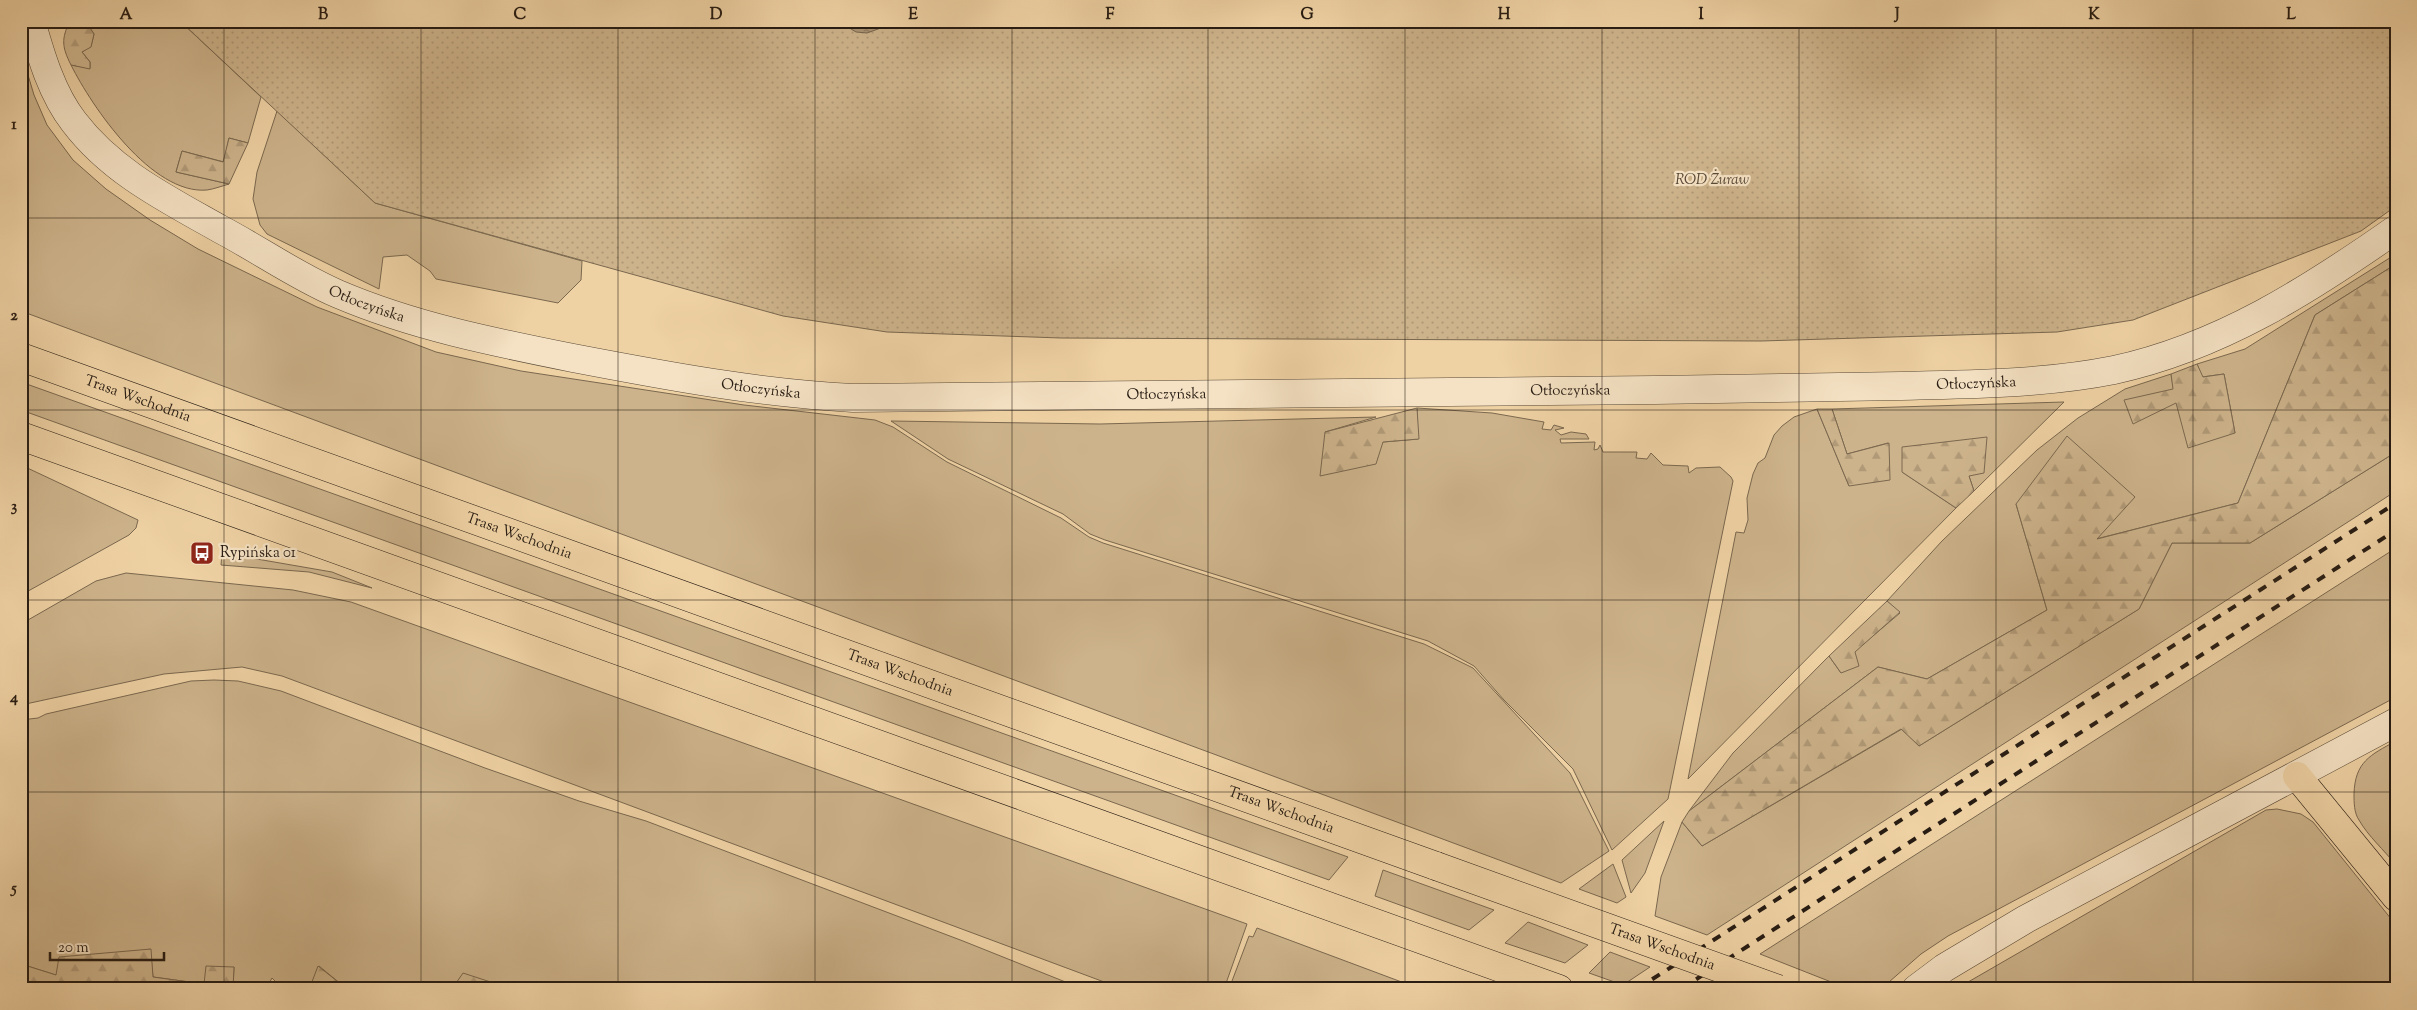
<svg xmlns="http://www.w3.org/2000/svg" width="2417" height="1010" viewBox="0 0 2417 1010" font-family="'Sorts Mill Goudy',serif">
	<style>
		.grass { fill: #cdb38b; stroke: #7a684f }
		.forest { fill: url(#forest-firs); stroke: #7a684f }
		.garden { fill: url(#garden-dots); stroke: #7a684f }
		.water { fill: url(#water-ripples); stroke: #76644d }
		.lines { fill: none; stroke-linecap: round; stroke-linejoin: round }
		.minor-casing { stroke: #594a37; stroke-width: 29 }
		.major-casing { stroke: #271c13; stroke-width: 29 }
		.minor { stroke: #f5e2c4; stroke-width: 28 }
		.major { stroke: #efd2a4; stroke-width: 28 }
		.rail { stroke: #271c13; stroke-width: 4; stroke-dasharray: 9 9; stroke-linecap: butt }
		.major-bridge-casing { stroke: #271c13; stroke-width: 29; stroke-linecap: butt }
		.major-bridge { stroke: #efd2a4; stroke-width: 28 }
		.grid { fill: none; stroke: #271c13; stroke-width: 1; stroke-opacity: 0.55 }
		.labels { text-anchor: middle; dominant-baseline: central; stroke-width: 4.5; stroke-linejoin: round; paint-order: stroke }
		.park-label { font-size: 15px; font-style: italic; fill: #594937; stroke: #f5e2c4 }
		.street-label { font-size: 15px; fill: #271c13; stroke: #f5e2c4 }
		.poi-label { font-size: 15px; fill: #271c13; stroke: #f5e2c4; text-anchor: start }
		.neatline { fill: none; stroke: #271c13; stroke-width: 2 }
		.grid-label { font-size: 16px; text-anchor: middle; font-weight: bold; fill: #271c13 }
	</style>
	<defs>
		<pattern id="forest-firs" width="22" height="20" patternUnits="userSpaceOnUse" patternTransform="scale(1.25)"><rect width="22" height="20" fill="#cdb38b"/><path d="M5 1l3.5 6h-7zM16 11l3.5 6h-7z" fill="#b09977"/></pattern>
		<pattern id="garden-dots" width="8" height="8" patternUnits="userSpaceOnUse" patternTransform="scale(1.25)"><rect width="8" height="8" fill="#cdb38b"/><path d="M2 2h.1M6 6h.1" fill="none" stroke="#b09977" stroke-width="1.8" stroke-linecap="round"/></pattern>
		<pattern id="water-ripples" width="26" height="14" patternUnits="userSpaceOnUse" patternTransform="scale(1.25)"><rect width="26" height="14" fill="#ab9473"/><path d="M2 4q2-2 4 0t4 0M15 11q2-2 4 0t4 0" fill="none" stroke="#8b785d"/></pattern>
	</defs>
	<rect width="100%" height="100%" fill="#efd2a4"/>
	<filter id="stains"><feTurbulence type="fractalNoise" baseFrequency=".004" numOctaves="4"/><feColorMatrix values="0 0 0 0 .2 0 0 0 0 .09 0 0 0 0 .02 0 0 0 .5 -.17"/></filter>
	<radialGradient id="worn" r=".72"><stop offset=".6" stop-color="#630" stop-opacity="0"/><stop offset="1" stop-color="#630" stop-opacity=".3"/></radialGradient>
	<path class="grass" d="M109,21H180L261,97L248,143L229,138L224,162L182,151L176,172L229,184C222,186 214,189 207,190C152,195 92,107 71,65L90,68V62L82,52L91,46L94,34L90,28L99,23L107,25Z
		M21,61L25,65L34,95L47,125L73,160L106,189L150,220L198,249L317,307L436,352L521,371L744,405L875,420L893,427L947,462L1061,518L1089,537L1103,543L1424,644L1473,668L1570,773L1609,851L1561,883L21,311Z
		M277,111L375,203L582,261L581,280L558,303L436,279L430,271L407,255L383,257L379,289L267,234L260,225L253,199L257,172Z
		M2396,254V264L2315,315L2238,503L2096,539L2016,504L2047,610L1927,679L1878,667L1689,811L1733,753L1829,656L1841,673L1854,652L1900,613L1887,601L1942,541L2037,450L2078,418L2125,389L2171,374L2176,403L2235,433L2224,374L2202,377L2197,364L2245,349Z
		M21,382L1348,857L1329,880L21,410Z
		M2064,402L1974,491L1969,476L1902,472L1956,508L1688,779L1736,532L1744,533L1748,520L1747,498L1753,474L1758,463L1765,458L1774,435L1782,426L1794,417L1817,409L1849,486L1888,443L1847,454L1832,409Z
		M1417,408L1492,413L1544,422L1542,429L1551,430L1554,425L1564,428L1555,430L1561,435L1571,432L1586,434L1589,439H1560L1561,443L1595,442L1594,450L1598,449L1600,445L1603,452H1637L1636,458L1647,459L1651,453L1663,465L1688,466L1689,473L1696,468L1720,467L1731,477L1733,481L1668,799L1612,850L1573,769L1504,700L1474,666L1428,641L1105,540L1090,534L1063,514L948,459L891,421L1100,424L1376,417L1325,432L1383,442L1418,439Z
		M2396,452V491L1707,935L1655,916L1661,877L1682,822L1702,846L1902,729L1919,746L2139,609L2172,543H2250Z
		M21,465L138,520L136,528L129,535L21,595Z
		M2396,548V697L1948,936L1921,954L1881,989H1849L1760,954Z
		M222,553L332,572L372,588L309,572L221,565Z
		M126,573L293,590L351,602L1247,924L1224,989H1123L282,676L242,667L164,674L21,705V624L96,581Z
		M214,680L238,681L281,691L485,768L579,801L646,821L963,941L1083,989H512L463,974L452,989H347L319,966L310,987L312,989H283L272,978L266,989H233L234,967L204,984L153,977L150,949L56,975L21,964V720L38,718L46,714L191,681Z
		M2396,741V865C2384,850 2368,836 2359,820C2354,813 2354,802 2354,794C2355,762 2370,755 2396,741Z
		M2277,809L2301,814L2313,822L2396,925V989H1956L2266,810Z
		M1664,821L1645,873L1631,893L1622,860Z
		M1613,864L1626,897L1617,903L1579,889Z
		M1383,870L1494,910L1469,930L1375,896Z
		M1528,922L1588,945L1565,963L1505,943Z
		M1257,928L1407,984L1398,989H1229L1249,936L1253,937Z
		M1610,952L1650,967L1623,985L1589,973Z"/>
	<path class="forest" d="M70,21H109L108,26L99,24L90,28L94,34L91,47L82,52L90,62V69L71,65C62,47 61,39 70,21Z
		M229,138L248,143L229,184L176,172L182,151L223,162Z
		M2396,264V452L2250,543H2172L2139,609L1919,746L1901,729L1702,846L1682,822L1689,811L1878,667L1927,679L2047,610L2016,504L2067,436L2135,497L2097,539L2238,503L2315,315Z
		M2197,364L2203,377L2224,374L2235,433L2188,448L2176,403L2133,424L2124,400L2173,389L2171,374Z
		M1417,408L1419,439L1383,442L1376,464L1320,476L1325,432Z
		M1817,409H1832L1847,454L1889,443L1890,480L1849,486Z
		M1987,437L1984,473L1969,476L1974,491L1956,508L1902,472V447Z
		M1887,601L1900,612L1855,652L1859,666L1841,673L1829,656Z
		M151,949L153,977L204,984L206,966L234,967L233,989H21V964L56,975L59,957Z
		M318,966L347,989H312L310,987Z
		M463,973L512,989H452Z"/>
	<path class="garden" d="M180,21H2396V206L2361,231L2133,320L2057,332L1761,341L1061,338L887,332L783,316L375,203Z"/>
	<path class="water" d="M838,21H889V25L867,33L856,32Z"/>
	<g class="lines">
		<g class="minor-casing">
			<g id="minor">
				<path id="s1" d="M31,21C41,56 52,94 74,122C112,172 167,199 220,229C260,250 296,276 338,294C413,326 493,342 573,358C667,376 758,393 853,398C1121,395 1388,392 1655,390C1737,389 1819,388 1901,386C1972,384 2044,384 2114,370C2220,347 2309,290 2396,229"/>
				<path d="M1916,989L1944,968L2026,919L2396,722"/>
			</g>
		</g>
		<g class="major-casing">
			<g id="major">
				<path id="s2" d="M21,357L1436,866"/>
				<path d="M21,436L1559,989"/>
				<path d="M2297,776L2396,897"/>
			</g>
		</g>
		<use href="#minor" class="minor"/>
		<use href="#major" class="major"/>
		<path class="rail" d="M1637,989L2396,503
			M1681,989L2396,530"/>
		<g class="major-bridge-casing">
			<g id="major-bridge">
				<path id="s3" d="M1436,866L1778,989"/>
			</g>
		</g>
		<use href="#major-bridge" class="major-bridge"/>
	</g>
	<path class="grid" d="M224,21V989M421,21V989M618,21V989M815,21V989M1012,21V989M1208,21V989M1405,21V989M1602,21V989M1799,21V989M1996,21V989M2193,21V989M21,218H2396M21,410H2396M21,600H2396M21,792H2396"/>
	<defs>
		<g id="bus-square" transform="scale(1.25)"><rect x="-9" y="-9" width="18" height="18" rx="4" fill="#8f2418" stroke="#f5e2c4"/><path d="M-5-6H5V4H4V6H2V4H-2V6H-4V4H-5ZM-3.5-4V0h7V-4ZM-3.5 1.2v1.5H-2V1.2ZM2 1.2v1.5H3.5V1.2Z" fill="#fff"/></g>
	</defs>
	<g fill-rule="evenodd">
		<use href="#bus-square" x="202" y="553"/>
	</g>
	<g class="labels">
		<g class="park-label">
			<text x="1712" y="180">ROD Żuraw</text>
		</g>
		<g class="street-label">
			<text stroke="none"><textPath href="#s1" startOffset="458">Otłoczyńska</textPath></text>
			<text stroke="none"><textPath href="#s1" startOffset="2078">Otłoczyńska</textPath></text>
			<text stroke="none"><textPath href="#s1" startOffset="862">Otłoczyńska</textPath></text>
			<text stroke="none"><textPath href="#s1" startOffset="1672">Otłoczyńska</textPath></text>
			<text stroke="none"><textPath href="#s1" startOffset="1268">Otłoczyńska</textPath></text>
			<text stroke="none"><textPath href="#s2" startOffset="124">Trasa Wschodnia</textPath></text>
			<text stroke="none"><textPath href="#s2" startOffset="529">Trasa Wschodnia</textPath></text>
			<text stroke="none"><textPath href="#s2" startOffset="934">Trasa Wschodnia</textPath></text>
			<text stroke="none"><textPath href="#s2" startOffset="1339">Trasa Wschodnia</textPath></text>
			<text stroke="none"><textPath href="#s3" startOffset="240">Trasa Wschodnia</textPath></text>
		</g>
		<g class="poi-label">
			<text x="220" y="553">Rypińska 01</text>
		</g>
	</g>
	<rect width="2417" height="1010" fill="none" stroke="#efd2a4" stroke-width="55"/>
	<path d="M50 952v8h114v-8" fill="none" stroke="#271c13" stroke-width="2.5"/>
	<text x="58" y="952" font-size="15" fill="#271c13" stroke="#f5e2c4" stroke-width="4" paint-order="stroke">20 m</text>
	<rect x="28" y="28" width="2362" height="954" class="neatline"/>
	<g class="grid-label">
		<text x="126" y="19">A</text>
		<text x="323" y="19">B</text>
		<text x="520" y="19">C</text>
		<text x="716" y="19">D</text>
		<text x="913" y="19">E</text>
		<text x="1110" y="19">F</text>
		<text x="1307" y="19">G</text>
		<text x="1504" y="19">H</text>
		<text x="1701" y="19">I</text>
		<text x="1897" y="19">J</text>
		<text x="2094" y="19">K</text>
		<text x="2291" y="19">L</text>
		<text x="14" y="129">1</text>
		<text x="14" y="320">2</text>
		<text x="14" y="511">3</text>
		<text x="14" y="702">4</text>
		<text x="14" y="893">5</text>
	</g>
	<rect width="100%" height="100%" filter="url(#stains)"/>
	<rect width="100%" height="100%" fill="url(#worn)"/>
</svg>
